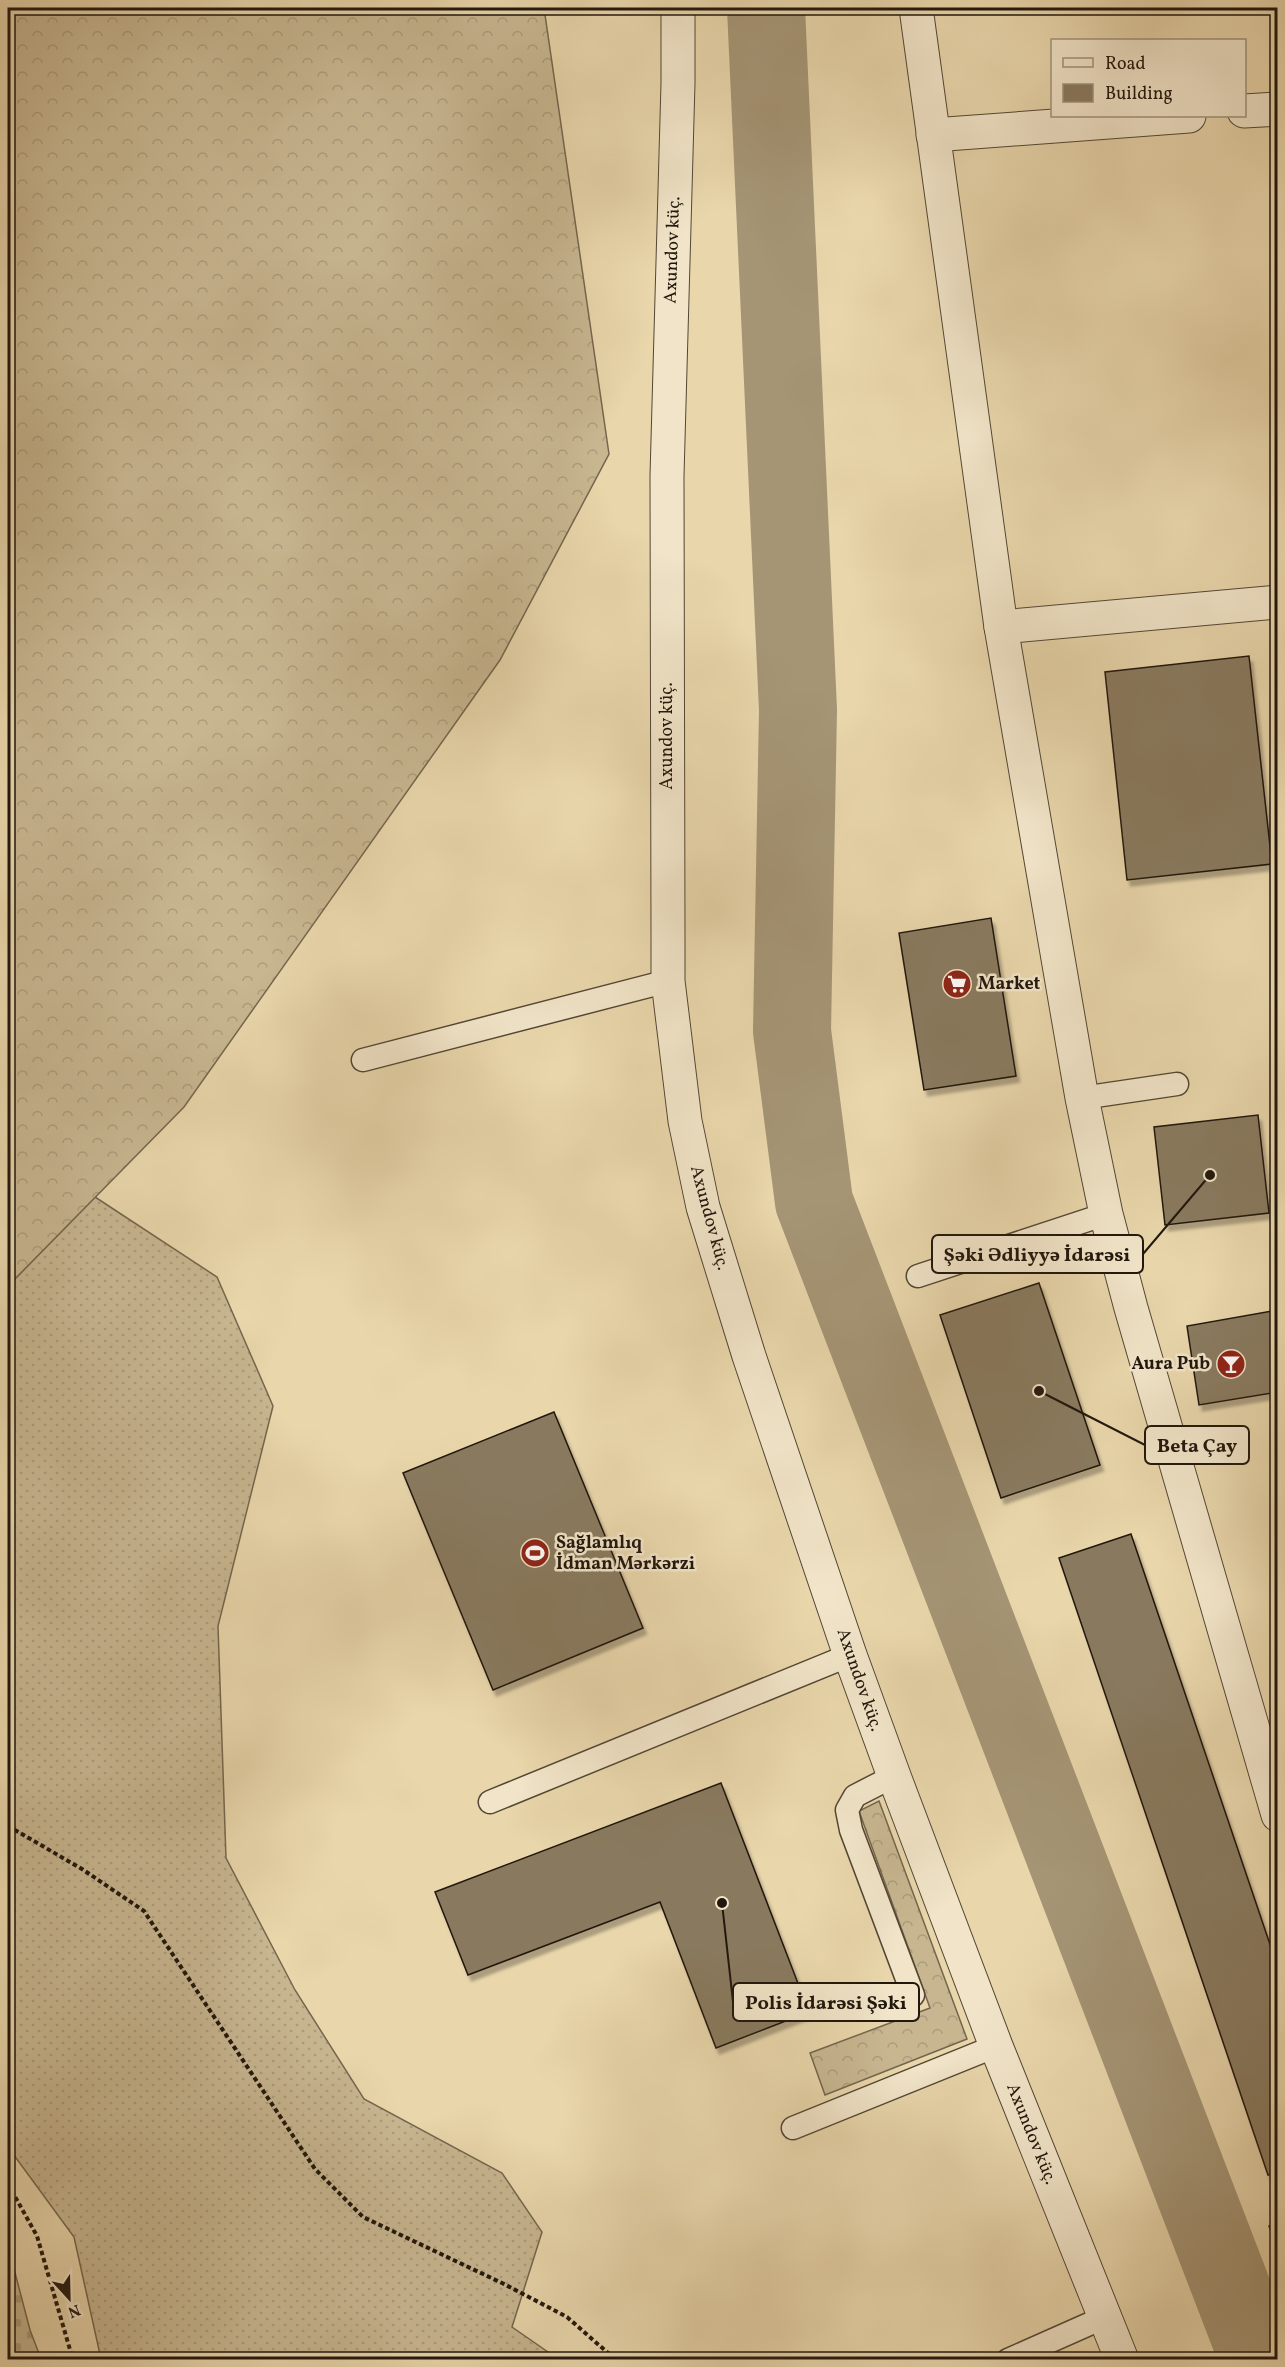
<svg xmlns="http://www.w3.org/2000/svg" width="1285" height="2367" viewBox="0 0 1285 2367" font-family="Vollkorn,serif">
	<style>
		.grass { fill: url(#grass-dots); stroke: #74664e; stroke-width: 1.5 }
		.forest { fill: url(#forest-crowns); stroke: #74664e; stroke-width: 1.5 }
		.cemetery { fill: url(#cemetery-stones); stroke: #74664e; stroke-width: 1.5 }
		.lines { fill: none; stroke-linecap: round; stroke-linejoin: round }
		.river { stroke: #a59575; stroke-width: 78 }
		.building { fill: #897a5f; stroke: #21170d; stroke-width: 1.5; filter: url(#shadow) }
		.service-casing { stroke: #534734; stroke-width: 25 }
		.minor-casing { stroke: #534734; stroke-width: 35 }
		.tertiary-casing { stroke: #534734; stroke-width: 35 }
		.path { stroke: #21170d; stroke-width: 4; stroke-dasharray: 4.5 3; stroke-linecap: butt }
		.service { stroke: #f1e4c8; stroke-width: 22 }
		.minor { stroke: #f1e4c8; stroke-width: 33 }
		.tertiary { stroke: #f1e4c8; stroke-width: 33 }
		.labels { text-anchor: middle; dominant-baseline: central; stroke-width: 5; stroke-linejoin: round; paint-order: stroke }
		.street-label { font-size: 18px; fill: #21170d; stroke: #f1e4c8 }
		.poi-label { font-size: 18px; font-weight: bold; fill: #21170d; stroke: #f1e4c8; text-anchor: start }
		.leader { fill: none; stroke: #21170d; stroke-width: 2 }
		.callout-dot { fill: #21170d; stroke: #f1e4c8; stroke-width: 2 }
		.callout { fill: #f1e4c8; stroke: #21170d; stroke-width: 2 }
		.callout-label { font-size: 20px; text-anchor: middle; font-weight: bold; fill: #21170d }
	</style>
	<defs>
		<pattern id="grass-dots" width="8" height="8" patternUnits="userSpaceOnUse" patternTransform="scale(1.5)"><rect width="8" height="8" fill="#c7b690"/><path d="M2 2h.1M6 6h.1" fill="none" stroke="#ab9c7b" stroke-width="1.8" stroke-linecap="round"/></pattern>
		<pattern id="forest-crowns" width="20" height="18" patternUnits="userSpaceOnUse" patternTransform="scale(1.5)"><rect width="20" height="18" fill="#c7b690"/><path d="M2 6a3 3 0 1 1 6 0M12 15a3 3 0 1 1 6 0" fill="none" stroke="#ab9c7b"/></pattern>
		<pattern id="cemetery-stones" width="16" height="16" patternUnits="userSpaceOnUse" patternTransform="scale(1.5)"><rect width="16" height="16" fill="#c7b690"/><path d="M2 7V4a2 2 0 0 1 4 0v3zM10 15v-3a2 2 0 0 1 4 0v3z" fill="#ab9c7b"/></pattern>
		<filter id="shadow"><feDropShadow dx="3.5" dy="6" stdDeviation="1.5" flood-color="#0004"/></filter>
	</defs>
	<rect width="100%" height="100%" fill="#e9d6ab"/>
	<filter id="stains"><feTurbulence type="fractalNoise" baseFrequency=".00333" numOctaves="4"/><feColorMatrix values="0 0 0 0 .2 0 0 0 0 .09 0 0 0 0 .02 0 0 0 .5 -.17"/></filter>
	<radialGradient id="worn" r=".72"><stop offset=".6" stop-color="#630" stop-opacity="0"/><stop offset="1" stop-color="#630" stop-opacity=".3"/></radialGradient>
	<path class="grass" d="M95,1197L217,1277L273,1406L218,1626L226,1858L295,1990L364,2099L502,2173L542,2232L512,2327L558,2359H101L74,2237L8,2147V1286Z"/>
	<path class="forest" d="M8,8H544L609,454L500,660L184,1107L8,1286Z
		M879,1801L967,2039L825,2095L810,2053L930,2008L859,1811Z"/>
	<path class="cemetery" d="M8,2246L30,2330L41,2359H8Z"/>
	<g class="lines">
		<path class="river" d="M766,8L798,710L792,1031L814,1202L1259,2360"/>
	</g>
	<path class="building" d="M1249,656L1272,864L1127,880L1105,672Z
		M991,918L1016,1076L924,1090L899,933Z
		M1258,1115L1269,1213L1165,1225L1154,1127Z
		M1039,1283L1100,1465L1001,1498L940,1315Z
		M1278,1310V1392L1199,1405L1187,1326Z
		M554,1412L643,1628L493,1690L403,1473Z
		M1131,1534L1278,1968V2172L1268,2175L1059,1558Z
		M721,1783L809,2012L716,2048L660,1902L468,1975L435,1892Z
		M1278,2223V2251L1269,2226Z"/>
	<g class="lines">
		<g class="service-casing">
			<path id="service" d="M363,1060L668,981
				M1082,1098L1177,1084
				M918,1276L1106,1214
				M894,1776L855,1796L847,1810L851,1830L913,1995
				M490,1802L850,1655
				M793,2128L996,2046
				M1008,2360L1105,2317"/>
		</g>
		<g class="minor-casing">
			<path id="minor" d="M678,8V83L667,476L668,936V981L685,1121L703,1207L749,1356L850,1655L894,1776L996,2046L1122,2360
				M1244,111L1278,109
				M933,135L1189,116
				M1001,627L1278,602"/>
		</g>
		<g class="tertiary-casing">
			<path id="tertiary" d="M916,8L1001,627L1082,1098L1106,1214L1131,1308L1278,1815"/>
		</g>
		<path class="path" d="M8,1826L82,1869L144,1911L315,2169L363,2217L504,2284L567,2317L616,2360
			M8,2184L37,2236L73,2360"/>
		<use href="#service" class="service"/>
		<use href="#minor" class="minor"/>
		<use href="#tertiary" class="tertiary"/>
	</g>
	<defs>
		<g id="supermarket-disc" transform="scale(1.5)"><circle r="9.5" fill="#8f2418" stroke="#f1e4c8"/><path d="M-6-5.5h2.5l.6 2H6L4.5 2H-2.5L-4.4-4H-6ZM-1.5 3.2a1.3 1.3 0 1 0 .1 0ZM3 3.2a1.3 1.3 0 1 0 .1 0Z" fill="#fff"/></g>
		<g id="bar-disc" transform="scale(1.5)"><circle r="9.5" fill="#8f2418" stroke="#f1e4c8"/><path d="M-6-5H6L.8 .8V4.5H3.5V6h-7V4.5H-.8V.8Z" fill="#fff"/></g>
		<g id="stadium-disc" transform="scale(1.5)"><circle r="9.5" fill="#8f2418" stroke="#f1e4c8"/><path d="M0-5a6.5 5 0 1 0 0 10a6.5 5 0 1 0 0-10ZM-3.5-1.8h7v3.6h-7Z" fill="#fff"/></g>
	</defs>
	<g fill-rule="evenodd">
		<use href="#supermarket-disc" x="957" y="984"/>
		<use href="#bar-disc" x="1231" y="1364"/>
		<use href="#stadium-disc" x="535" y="1553"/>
	</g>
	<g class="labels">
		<g class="street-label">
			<text transform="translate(673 250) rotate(-88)">Axundov küç.</text>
			<text transform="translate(667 736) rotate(-90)">Axundov küç.</text>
			<text transform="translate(709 1218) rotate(75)">Axundov küç.</text>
			<text transform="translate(859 1680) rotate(71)">Axundov küç.</text>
			<text transform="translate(1031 2134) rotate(68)">Axundov küç.</text>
		</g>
		<g class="poi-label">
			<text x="978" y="984">Market</text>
			<text x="1210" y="1364" text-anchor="end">Aura Pub</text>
			<text x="556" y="1543">Sağlamlıq<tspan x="556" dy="21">İdman Mərkərzi</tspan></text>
		</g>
	</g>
	<path class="leader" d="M1210 1175L1143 1254M1039 1391L1145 1445M722 1903L733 2002"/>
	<g class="callout-dot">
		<circle cx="1210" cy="1175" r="6"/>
		<circle cx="1039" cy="1391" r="6"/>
		<circle cx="722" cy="1903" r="6"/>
	</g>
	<g class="callout">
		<rect x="932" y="1235" width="211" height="38" rx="6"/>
		<rect x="1145" y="1426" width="104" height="38" rx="6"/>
		<rect x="733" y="1983" width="186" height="38" rx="6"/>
	</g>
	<g class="callout-label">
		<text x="1037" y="1261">Şəki Ədliyyə İdarəsi</text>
		<text x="1197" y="1452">Beta Çay</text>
		<text x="826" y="2009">Polis İdarəsi Şəki</text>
	</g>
	<rect width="1285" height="2367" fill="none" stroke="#e9d6ab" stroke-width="30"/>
	<rect x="9" y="9" width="1267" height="2349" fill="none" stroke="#21170d" stroke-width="3"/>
	<rect x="15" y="15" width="1255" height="2337" fill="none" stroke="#21170d" stroke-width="1.5"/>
	<rect x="1051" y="39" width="195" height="78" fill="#f1e4c8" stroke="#9e927d" stroke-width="1.5"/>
	<rect x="1063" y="58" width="30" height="9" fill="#f1e4c8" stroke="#9e927d" stroke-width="1.5"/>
	<text x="1105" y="69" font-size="18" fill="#21170d">Road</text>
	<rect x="1063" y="84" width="30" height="18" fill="#897a5f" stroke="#9e927d" stroke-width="1.5"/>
	<text x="1105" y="99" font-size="18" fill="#21170d">Building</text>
	<g transform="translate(69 2298) rotate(158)" stroke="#f1e4c8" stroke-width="4.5" paint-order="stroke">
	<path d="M0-4.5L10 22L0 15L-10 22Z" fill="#21170d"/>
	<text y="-9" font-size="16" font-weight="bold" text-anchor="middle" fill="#21170d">N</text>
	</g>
	<rect width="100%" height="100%" filter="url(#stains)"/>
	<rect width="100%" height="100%" fill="url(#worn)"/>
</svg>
